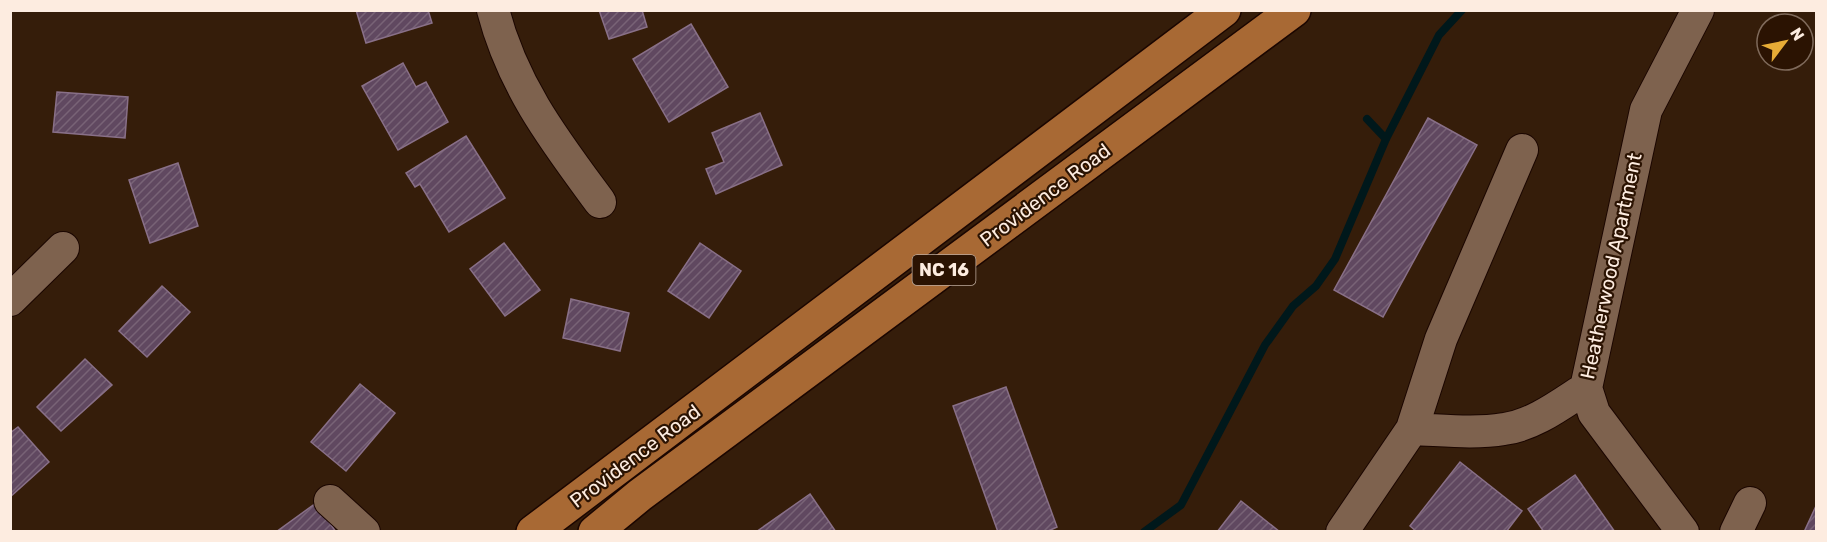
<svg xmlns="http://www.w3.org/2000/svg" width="1827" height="542" viewBox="0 0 1827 542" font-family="Rubik,sans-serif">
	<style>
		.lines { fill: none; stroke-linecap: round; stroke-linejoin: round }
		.stream { stroke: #00181b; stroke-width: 8 }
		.building { fill: url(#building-hatch); stroke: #897088; stroke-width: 1.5 }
		.minor-casing { stroke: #1b0600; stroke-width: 34 }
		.major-casing { stroke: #1b0600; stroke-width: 36 }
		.minor { stroke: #7e624e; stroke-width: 32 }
		.major { stroke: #a86934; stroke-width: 33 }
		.labels { text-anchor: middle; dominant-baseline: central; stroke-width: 4.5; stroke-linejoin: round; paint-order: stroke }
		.shield { fill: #2b1302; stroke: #beab9d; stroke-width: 1.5 }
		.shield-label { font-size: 18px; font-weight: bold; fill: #fdece0 }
		.street-label { font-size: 20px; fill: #fdece0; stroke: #2b1302 }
	</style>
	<defs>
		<pattern id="building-hatch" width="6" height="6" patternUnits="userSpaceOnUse" patternTransform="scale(1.5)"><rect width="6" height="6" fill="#604860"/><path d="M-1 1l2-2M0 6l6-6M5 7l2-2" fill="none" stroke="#786376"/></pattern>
	</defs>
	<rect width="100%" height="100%" fill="#351d0a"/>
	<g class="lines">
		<path class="stream" d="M1367,119L1386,139
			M1144,532L1181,505L1265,345L1293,306L1316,286L1335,259L1386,139L1439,35L1462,10"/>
	</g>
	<path class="building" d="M356,10H428L432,23L366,43Z
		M599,10H642L647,27L609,39Z
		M691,24L728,87L669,122L633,59Z
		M403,63L416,87L426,82L448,122L398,150L362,86Z
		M57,92L128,97L125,138L53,132Z
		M760,113L782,165L716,194L706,169L724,162L712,133Z
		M1428,118L1477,145L1383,317L1334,290Z
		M466,136L505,198L449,232L420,184L415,187L406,173Z
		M178,163L198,226L150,243L129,180Z
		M504,243L540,290L505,316L470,269Z
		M700,243L741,271L709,318L668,291Z
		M162,286L190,312L147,357L119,331Z
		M571,299L629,313L620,351L563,338Z
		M85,359L112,385L61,431L37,407Z
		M360,384L395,413L346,471L311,442Z
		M1006,387L1057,527L1046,532H998L953,406Z
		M18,427L49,462L10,497V433Z
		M1460,462L1522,511L1506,532H1417L1410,526Z
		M1575,475L1615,532H1544L1528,509Z
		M810,494L836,532H756Z
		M1241,501L1280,532H1217Z
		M316,503L336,532H276Z
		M1816,506V532H1804Z"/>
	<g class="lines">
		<g class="minor-casing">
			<path id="minor" d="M493,10C513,87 555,141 600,202
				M10,300L63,248
				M1586,388L1594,413L1683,532
				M1412,429C1442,430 1474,434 1504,429C1534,425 1561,404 1586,388L1646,110L1698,10
				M330,501L364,532
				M1342,532L1412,429L1441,339L1522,150
				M1736,532L1750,503"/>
		</g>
		<g class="major-casing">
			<path id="major" d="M533,532L1224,10
				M595,532L640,495L1294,10"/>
		</g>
		<use href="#minor" class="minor"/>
		<use href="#major" class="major"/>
	</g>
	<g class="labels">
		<rect class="shield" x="912.5" y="255" width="63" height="30" rx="4.5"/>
		<g class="shield-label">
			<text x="944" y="270">NC 16</text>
		</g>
		<g class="street-label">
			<text transform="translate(1045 195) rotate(-37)">Providence Road</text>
			<text transform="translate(1611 266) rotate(-78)">Heatherwood Apartment</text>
			<text transform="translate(635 456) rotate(-37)">Providence Road</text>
		</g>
	</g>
	<rect width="1827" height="542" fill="none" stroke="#fdece0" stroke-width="24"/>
	<g transform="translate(1785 42) rotate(58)"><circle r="28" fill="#2b1302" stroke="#7f6a5b" stroke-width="1.5"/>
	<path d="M0-4.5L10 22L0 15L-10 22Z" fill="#e7ac36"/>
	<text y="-9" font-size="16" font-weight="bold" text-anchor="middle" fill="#fdece0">N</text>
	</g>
</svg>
